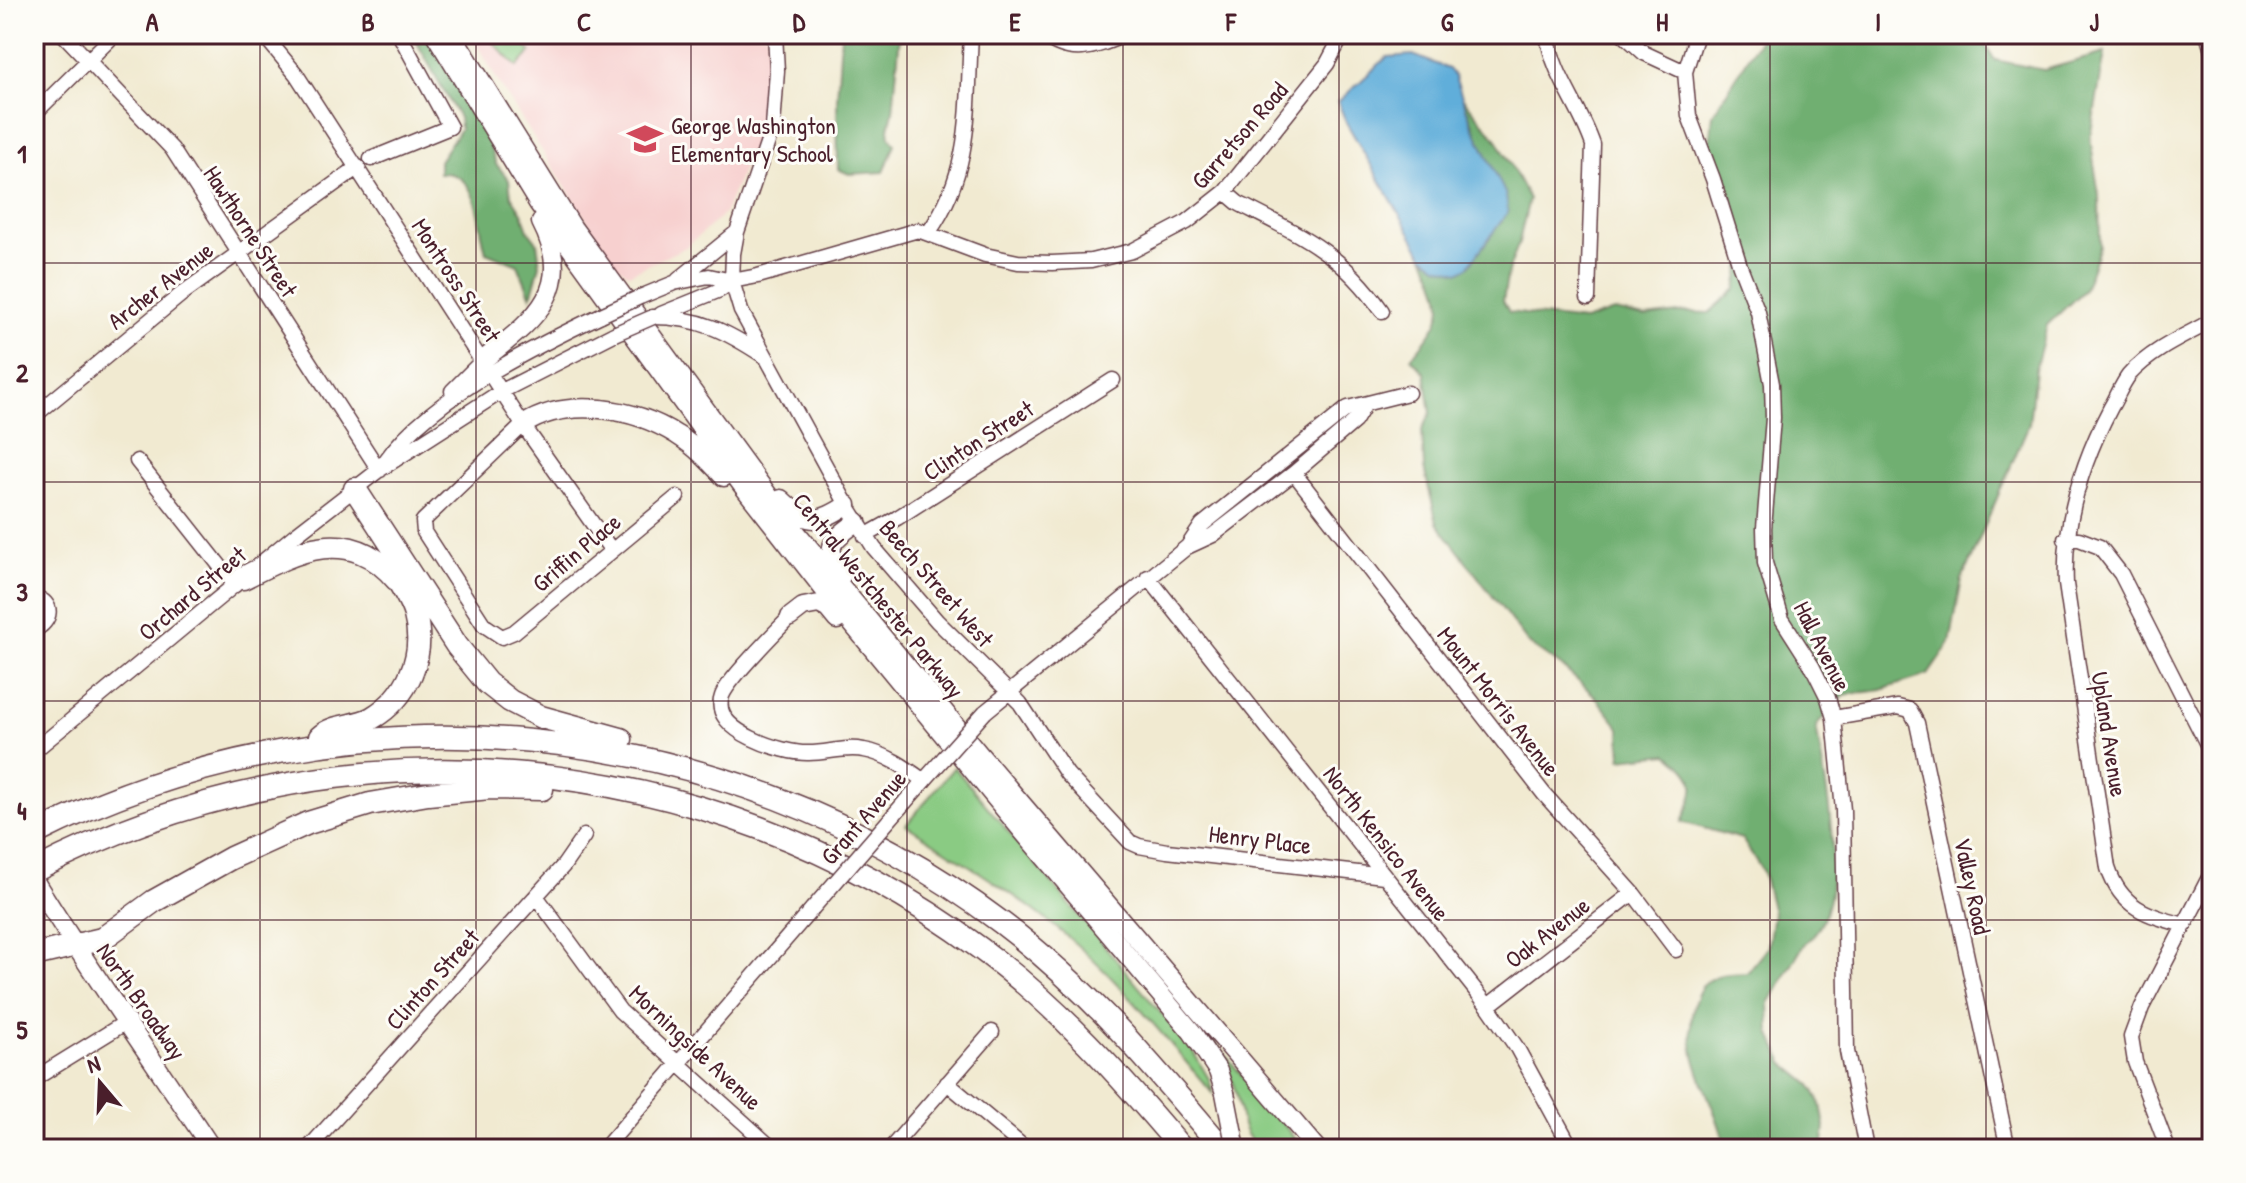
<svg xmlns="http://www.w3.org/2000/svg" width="2246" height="1183" viewBox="0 0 2246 1183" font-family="'Patrick Hand',sans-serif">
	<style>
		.built { fill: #f7d0cf }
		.green { fill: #8acb83; stroke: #6a7557; stroke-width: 2 }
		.forest { fill: #6faf71; stroke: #5c674e; stroke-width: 2 }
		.water { fill: #61aeda; stroke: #566682; stroke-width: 2 }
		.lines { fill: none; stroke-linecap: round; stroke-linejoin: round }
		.minor-casing { stroke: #633d44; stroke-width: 17 }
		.major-casing { stroke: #633d44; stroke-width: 21 }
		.highway-casing { stroke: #633d44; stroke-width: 25 }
		.minor { stroke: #fff; stroke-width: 14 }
		.major { stroke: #fff; stroke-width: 18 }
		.highway { stroke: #fff; stroke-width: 22 }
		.minor-bridge-casing { stroke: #633d44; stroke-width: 17; stroke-linecap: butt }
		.major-bridge-casing { stroke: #633d44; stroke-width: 21; stroke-linecap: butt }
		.minor-bridge { stroke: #fff; stroke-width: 14 }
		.major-bridge { stroke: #fff; stroke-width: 18 }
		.grid { fill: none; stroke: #4a1f2b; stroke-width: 2; stroke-opacity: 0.55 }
		.labels { text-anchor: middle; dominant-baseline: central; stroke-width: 6; stroke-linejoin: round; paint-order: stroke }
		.poi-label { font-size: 24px; fill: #4a1f2b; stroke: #fdfcf7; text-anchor: start }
		.street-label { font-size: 24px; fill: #4a1f2b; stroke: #fdfcf7 }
		.neatline { fill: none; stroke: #4a1f2b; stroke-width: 3 }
		.grid-label { font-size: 26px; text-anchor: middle; font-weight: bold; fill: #4a1f2b }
	</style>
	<rect width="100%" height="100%" fill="#fdfcf7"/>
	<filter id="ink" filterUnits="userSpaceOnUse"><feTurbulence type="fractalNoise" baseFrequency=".0125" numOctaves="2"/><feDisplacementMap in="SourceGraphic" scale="16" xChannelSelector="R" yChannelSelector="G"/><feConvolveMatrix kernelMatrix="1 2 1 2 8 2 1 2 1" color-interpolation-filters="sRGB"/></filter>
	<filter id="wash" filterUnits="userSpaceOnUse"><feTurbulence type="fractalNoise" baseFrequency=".006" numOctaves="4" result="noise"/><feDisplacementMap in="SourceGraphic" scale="32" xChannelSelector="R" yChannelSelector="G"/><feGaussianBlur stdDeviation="1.8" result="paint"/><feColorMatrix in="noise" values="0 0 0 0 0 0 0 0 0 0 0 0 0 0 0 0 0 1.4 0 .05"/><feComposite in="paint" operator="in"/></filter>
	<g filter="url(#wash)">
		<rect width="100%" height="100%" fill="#f1ead1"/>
		<path class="built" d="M471,34H767L769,72L763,122L724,214L686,247L629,274L614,263L500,85Z"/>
		<path class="green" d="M501,34H514L531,52L517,67L493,42Z
			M954,767L1192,1050L1209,1079L1213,1094C1164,1037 1117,976 1058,929C1010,890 957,858 906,825Z
			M1214,1042L1304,1149H1258C1236,1124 1244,1118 1235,1090C1230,1073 1222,1058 1214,1042Z"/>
		<path class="forest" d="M412,34H426L455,81L468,109L484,129L496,164L509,180L511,196L522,213L528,230L537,242L540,265L531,297L518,265L486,252C477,224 481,170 439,173V161L460,129L459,118Z
			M841,34H900L893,112L889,128L890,137L895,144L884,172L849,174L838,169L837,100Z
			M1763,34H1978L1995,60L2044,70L2105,53L2090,138L2099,195L2100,246L2084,290L2047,325L2035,370L2029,424L1962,579L1950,643L1928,675L1881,690L1844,695L1816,726C1824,778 1854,907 1805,943L1769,1003L1770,1033L1784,1063L1811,1085L1821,1104L1825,1127L1822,1149H1726C1716,1101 1680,1056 1694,1005C1697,994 1703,981 1715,977C1724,973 1737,974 1747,973L1768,947L1773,913L1763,872L1742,839L1682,822C1698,787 1700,779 1668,754L1621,759L1620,728L1594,695L1561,666L1529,644L1437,523L1424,468L1422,429L1431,413L1425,373L1411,358C1449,314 1448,306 1424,256L1438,266L1459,272L1468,267L1508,212L1462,97L1498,141L1529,199L1519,242L1508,272L1503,301L1509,312L1584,321L1614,311L1645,317L1687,312L1709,313L1736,289L1745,245L1729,189L1709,149L1713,114Z"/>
		<path class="water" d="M1413,55L1449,69L1455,77L1472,124L1506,195L1508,212L1468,267L1459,272L1438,266L1424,256L1346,122L1338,102L1387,57Z"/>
	</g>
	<g filter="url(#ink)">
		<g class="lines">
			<g class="minor-casing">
				<path id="minor" d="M63,34L172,149L379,470
					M263,34L296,74L523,425L612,551
					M775,34L777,71L773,127L737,232L733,254L732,281L741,311L847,505L874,548L937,621L1020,703L1067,774L1130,842L1139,846L1167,851L1384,876
					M1042,34C1072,58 1095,47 1127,34
					M1547,34C1553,76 1580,106 1593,145L1588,298
					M1623,34L1644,53L1685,72
					M1697,34L1685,72L1689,116L1713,179L1740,266L1758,312L1772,384L1773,418L1764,528L1765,563L1782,619L1812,666L1828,698L1834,718L1843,810L1847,1051L1866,1149
					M2207,34L2212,51
					M34,114L115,34
					M371,159L450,127L399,34
					M1225,192L1238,203C1300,235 1341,252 1382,311
					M929,232C973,169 967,106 971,34
					M678,280L737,232
					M640,297L674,283L709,276L732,281L758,276L918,230L985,255L1018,262L1052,263L1091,261L1132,251L1187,222L1225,192L1327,64L1343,34
					M661,314L720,290L732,281
					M653,317C699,317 726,331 764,356
					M452,391L483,360
					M34,416L183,293L358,167
					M523,425L423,521L424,532L484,625L502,637L514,632L677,497
					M137,461L235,585
					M380,470C417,404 534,347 601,315
					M1294,473L1544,794L1633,893L1676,950
					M865,536L897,518L1113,380
					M2065,539H2079L2100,547L2121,574L2212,754
					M1188,546L1202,525L1348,408L1408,393
					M1148,577L1488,1006L1517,1048L1572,1149
					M34,597C55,602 52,622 34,630
					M790,617C775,633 728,679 722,696C709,731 784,754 809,753C828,753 846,746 864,750C887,754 906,768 924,781
					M985,712L1187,547L1213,535L1294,473L1355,421L1364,406
					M1834,718L1898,707L1910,710L1917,723L2008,1149
					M34,751L295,535L379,470L502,391L614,334
					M905,802L944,758
					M536,896L620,1011L773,1149
					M2184,925C2147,915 2121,908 2108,868L2066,584C2063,522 2082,462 2111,407C2117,397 2122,384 2129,375C2150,351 2184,336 2212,321
					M1488,1006L1633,893
					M34,1079L128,1021
					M947,1083L1026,1149
					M308,1149L564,865L584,836
					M604,1149L812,909
					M890,1149L992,1032
					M2168,1149L2135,1062L2131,1037L2142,1007L2212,872"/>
			</g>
			<g class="major-casing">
				<path id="major" d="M435,34L538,203L742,485L822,587L1025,834L1192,1032L1218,1071L1225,1093
					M452,34L573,228L787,521L979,754L1317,1149
					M483,360C532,321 577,291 541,222
					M523,425C567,396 635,408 677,435C695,446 710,462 724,477
					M781,499C807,524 816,525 847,505
					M842,575C823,546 831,541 857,522
					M790,617L803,607L819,604L828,609L837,620
					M34,880C90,972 153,1059 212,1149"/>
			</g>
			<g class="highway-casing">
				<path id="highway" d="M355,489L457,646L487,683L510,701L541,717L621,739
					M243,578C296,551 349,523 397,580
					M320,737C334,724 356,727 372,718C408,697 426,655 415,615C410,597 398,581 388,565
					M34,834C346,677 724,713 1002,923C1087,987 1155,1068 1223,1149
					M34,871C339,712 706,744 981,949C1057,1005 1121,1077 1182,1149
					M34,955L102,939L154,901L231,858L308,823L370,804L428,794L490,788L542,789"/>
			</g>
			<use href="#minor" class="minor"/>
			<use href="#major" class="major"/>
			<use href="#highway" class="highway"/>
			<g class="minor-bridge-casing">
				<path id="minor-bridge" d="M601,315L640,297
					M614,334L653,317
					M944,758L985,712
					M812,909L905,802"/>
			</g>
			<g class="major-bridge-casing">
				<path id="major-bridge" d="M1225,1093L1236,1149"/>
			</g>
			<use href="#minor-bridge" class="minor-bridge"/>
			<use href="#major-bridge" class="major-bridge"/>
		</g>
	</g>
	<path class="grid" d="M260,34V1149M476,34V1149M691,34V1149M907,34V1149M1123,34V1149M1339,34V1149M1555,34V1149M1770,34V1149M1986,34V1149M34,263H2212M34,482H2212M34,701H2212M34,920H2212"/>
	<defs>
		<g id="school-bare" transform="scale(2.76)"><path d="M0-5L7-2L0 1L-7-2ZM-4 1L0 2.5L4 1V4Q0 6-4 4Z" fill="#d1495b" stroke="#fdfcf7" stroke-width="2.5" paint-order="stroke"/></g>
	</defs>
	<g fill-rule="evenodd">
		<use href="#school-bare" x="645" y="139"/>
	</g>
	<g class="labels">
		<g class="poi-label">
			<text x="671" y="125">George Washington<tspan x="671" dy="28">Elementary School</tspan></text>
		</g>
		<g class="street-label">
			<text transform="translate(1239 135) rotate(-49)">Garretson Road</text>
			<text transform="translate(251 231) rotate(57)">Hawthorne Street</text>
			<text transform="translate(457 280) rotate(57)">Montross Street</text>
			<text transform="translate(160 285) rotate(-38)">Archer Avenue</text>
			<text transform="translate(978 440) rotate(-33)">Clinton Street</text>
			<text transform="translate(576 552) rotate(-40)">Griffin Place</text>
			<text transform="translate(937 583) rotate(49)">Beech Street West</text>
			<text transform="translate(192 593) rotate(-40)">Orchard Street</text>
			<text transform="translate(879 595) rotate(51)">Central Westchester Parkway</text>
			<text transform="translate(1823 646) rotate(63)">Hall Avenue</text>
			<text transform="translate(1499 701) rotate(52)">Mount Morris Avenue</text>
			<text transform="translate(2110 734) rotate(81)">Upland Avenue</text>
			<text transform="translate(863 817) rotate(-49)">Grant Avenue</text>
			<text transform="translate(1260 839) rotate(7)">Henry Place</text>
			<text transform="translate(1387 843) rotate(52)">North Kensico Avenue</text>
			<text transform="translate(1973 886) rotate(78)">Valley Road</text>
			<text transform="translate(1547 932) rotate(-38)">Oak Avenue</text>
			<text transform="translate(432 979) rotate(-48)">Clinton Street</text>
			<text transform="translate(142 1001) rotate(55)">North Broadway</text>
			<text transform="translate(696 1047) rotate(43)">Morningside Avenue</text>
		</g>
	</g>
	<rect width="2246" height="1183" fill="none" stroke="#fdfcf7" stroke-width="88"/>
	<g transform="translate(100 1083) rotate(341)" stroke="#fdfcf7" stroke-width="6" paint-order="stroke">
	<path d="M0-6L14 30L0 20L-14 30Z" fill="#4a1f2b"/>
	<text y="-12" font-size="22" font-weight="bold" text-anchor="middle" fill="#4a1f2b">N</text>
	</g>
	<rect x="44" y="44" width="2158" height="1095" class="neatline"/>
	<g class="grid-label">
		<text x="152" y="31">A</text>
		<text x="368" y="31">B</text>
		<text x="584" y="31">C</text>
		<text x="799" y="31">D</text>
		<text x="1015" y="31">E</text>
		<text x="1231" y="31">F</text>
		<text x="1447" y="31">G</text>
		<text x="1662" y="31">H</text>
		<text x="1878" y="31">I</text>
		<text x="2094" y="31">J</text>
		<text x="22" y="163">1</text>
		<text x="22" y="382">2</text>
		<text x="22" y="601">3</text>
		<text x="22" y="820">4</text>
		<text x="22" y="1039">5</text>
	</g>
</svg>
